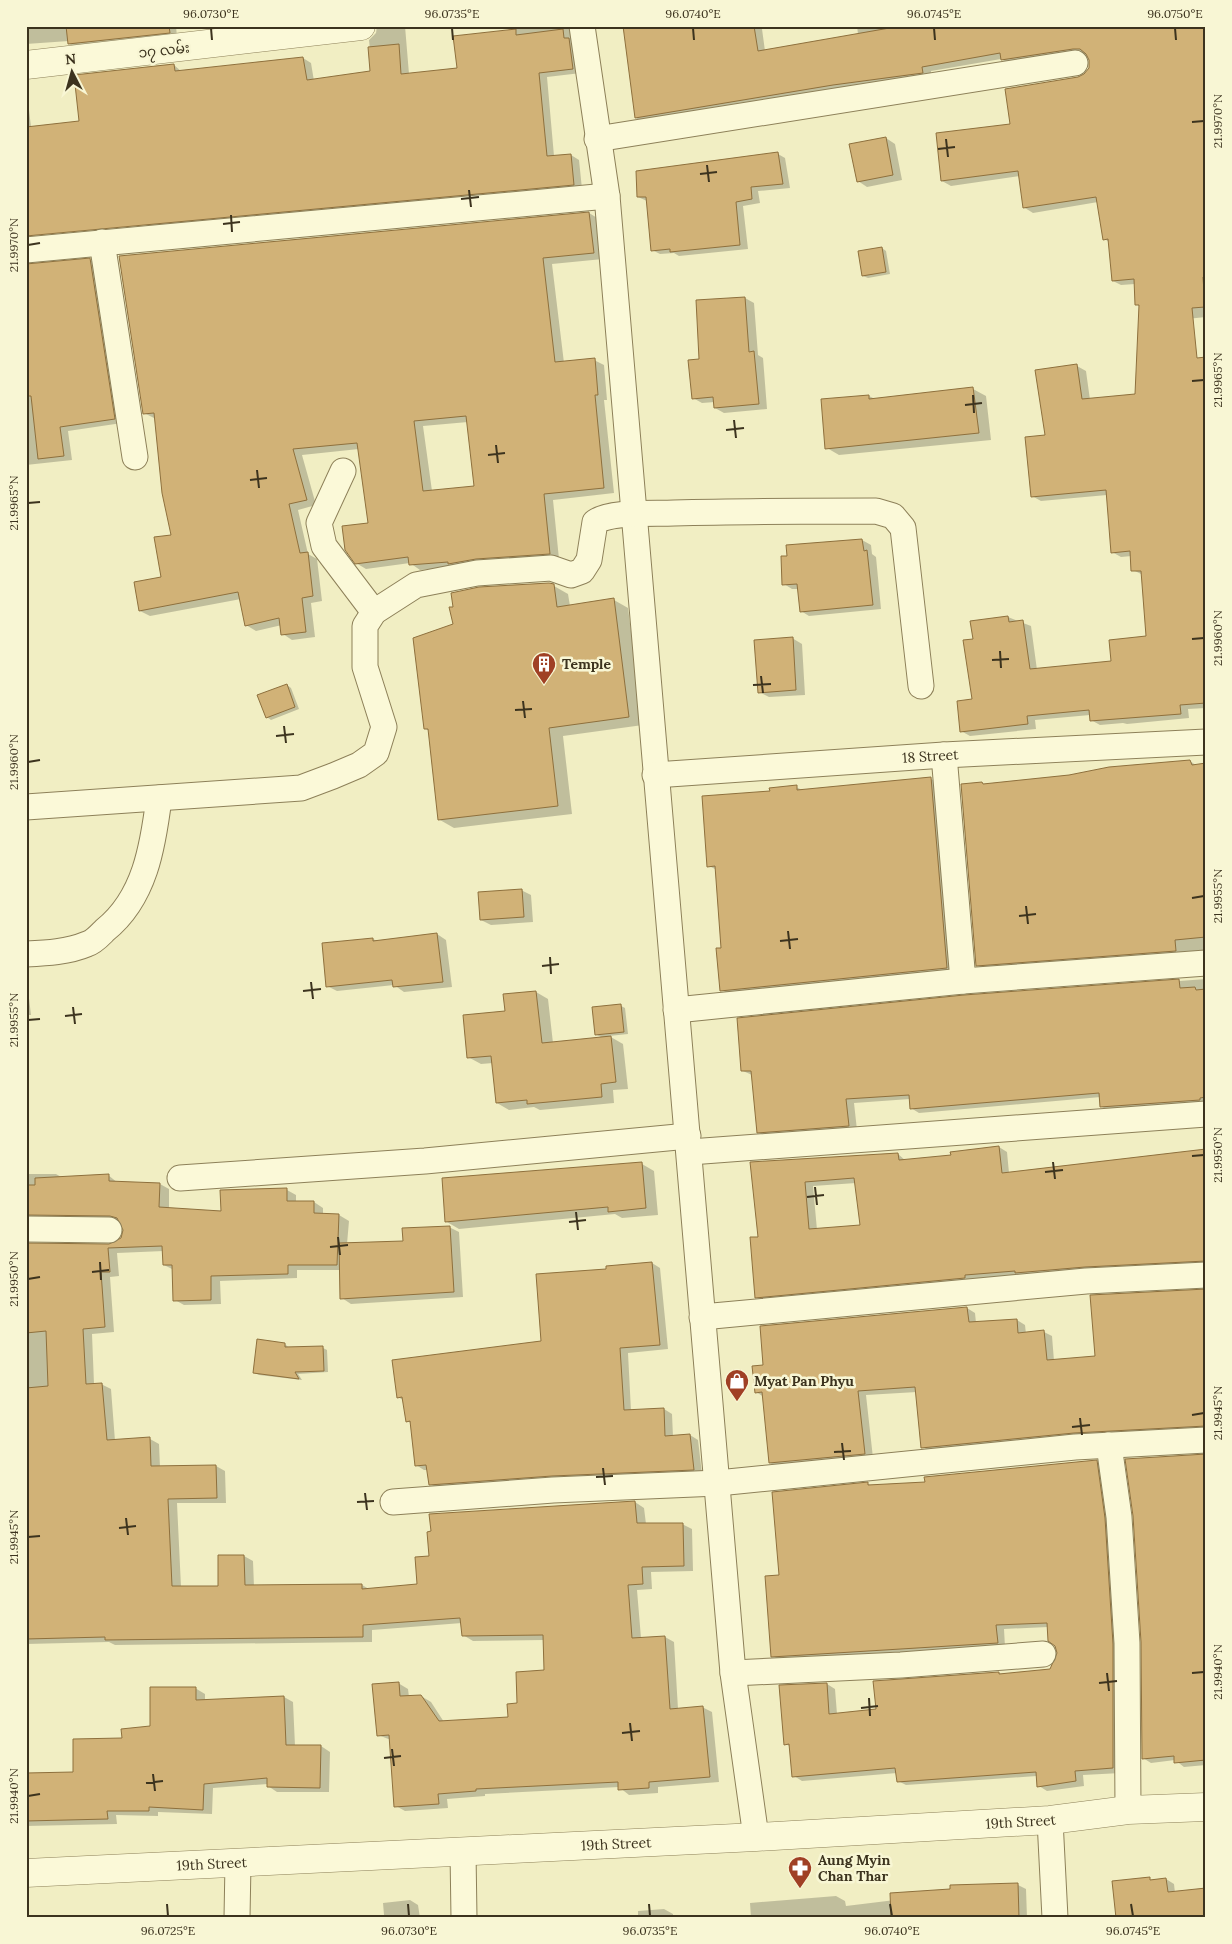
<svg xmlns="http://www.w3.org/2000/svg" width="1232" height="1944" viewBox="0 0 1232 1944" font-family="Lora,'Noto Sans Myanmar',serif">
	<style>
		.shadow { fill: #0003; fill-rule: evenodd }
		.building { fill: #d1b277; stroke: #8e703d; fill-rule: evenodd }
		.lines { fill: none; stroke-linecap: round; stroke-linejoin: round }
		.minor-casing { stroke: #8d8059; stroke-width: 27 }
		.tertiary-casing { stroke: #8d8059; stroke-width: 29 }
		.minor { stroke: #fbf9d8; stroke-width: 25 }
		.tertiary { stroke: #fbf9d8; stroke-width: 28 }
		.ticks { fill: none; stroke: #3c331e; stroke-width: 2 }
		.labels { text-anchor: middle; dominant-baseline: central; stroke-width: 5; stroke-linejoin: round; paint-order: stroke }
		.street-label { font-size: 14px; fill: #3c331e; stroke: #f8f6d4 }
		.poi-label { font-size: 14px; font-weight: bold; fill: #3c331e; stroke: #f8f6d4; text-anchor: start }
		.neatline { fill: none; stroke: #3c331e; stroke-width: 2 }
		.ticks-label { font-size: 12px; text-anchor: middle; fill: #3c331e }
	</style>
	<rect width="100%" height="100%" fill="#f1eec3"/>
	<path class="shadow" d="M26,26H176L177,37L78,48L69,44V41L26,44Z
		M377,26H405L409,74L458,69L509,31L508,26H571L581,73L547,77L554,156L571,155L579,160L582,189L152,229L144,224L26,223V108L29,110L31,127L80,122L174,65L182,72L303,58L311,63L314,81L372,72L369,40L376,33Z
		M740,26H757L762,29L765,51L858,34L857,26H1206V317L1148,323L1141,307L1136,304L1135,284L1121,285L1113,281L1110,243L1105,239L1098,202L1033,213L1025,208L1020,176L951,186L942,181L1012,125L1085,75L1090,68V60L1087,54L1010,64L1001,59L931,71V77L644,123L636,118Z
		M886,138L895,144L902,180L867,187L858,181Z
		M778,154L785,158L790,188L758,191L760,203L743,206L748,249L679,256L674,253L660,254L652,250L647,201L638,197Z
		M589,213L599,219L603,259L552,264L564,363L594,360L604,365L607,400H604L614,493L553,500L559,559L420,570L410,563L366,569L356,563L369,524L359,449L302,455L316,505L298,510L308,554L317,559L322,601L311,603L315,637L292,640L283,634L282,625L256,631L246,625L241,599L150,616L140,611L162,578L172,536L156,419L144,413ZM468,422L476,487L432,491L423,426Z
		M882,248L886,251L890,274L868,278L863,276Z
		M90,260L98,265L122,423L68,431L72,460L26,465V296Z
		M745,298L754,303L758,355L763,358L767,409L724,413L715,408V402L702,403L693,398L701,360Z
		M1206,358V708L1188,709L1189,718L1127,724L1123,723L1100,725L1091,720L1090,715L1035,720L1036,729L970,736L961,731L974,700L975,640L1008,617L1031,626L1037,670L1113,662L1148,637L1143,575L1133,570L1132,556L1121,557L1112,552L1107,495L1041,501L1032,496L1046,437L1077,366L1086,371L1090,400L1136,395Z
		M973,389L986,396L991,440L839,455L827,448L869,396L875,399Z
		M862,540L871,545L872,554L876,557L881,609L809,616L801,611L799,589H792L784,584Z
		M554,586L568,594L570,606L614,600L628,608L643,725L563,736L572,814L454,828L440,820L430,731L426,729Z
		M792,638L802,644L805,695L769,697L759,692Z
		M287,685L291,688L299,709L271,720L267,717Z
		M1190,761L1197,766L1206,765V953L985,970L977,965L985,785Z
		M931,779L939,783L955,972L729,994L722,990V949L717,870L709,866L771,792L796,787L804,791Z
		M521,890L531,895L533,922L491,925L481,920Z
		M437,934L446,940L452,987L404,992L394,985L337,991L327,986L373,939L377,941Z
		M1206,979V1104L1110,1111L1102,1107L1101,1097L919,1113L911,1108L910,1099L854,1103L857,1130L766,1137L758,1132L752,1075L743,1071L964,997Z
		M26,989L28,990L31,1015H26Z
		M536,992L548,999L553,1043L603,1038L597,1035L621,1006L625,1008L628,1034L609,1036L623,1044L628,1089L613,1090L614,1103L540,1110L534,1107L509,1110L497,1103L493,1063L481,1064L468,1057L507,1012Z
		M999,1147L1007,1152L1009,1173L1206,1156V1265L1021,1275L972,1279L973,1282L764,1302L756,1297L759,1238L751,1163L898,1154L906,1161L952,1156ZM856,1183L862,1226L817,1230L813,1186Z
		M642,1164L654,1171L658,1215L622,1218L615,1214L459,1229L447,1222Z
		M26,1174H56L63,1178L108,1175L118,1183L160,1184L169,1189V1209L222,1212L287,1190L296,1195V1202H314L323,1208V1214L339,1215L349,1221L347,1244L404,1242L449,1227L459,1232L463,1297L351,1304L342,1298L341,1270H297V1278L220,1281L221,1304L184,1305L175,1300L174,1270L164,1265V1251L117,1253L119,1276L110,1277L114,1332L92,1334L94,1384H101L111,1389L115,1441L150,1439L159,1444L160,1467L216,1466L225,1471L226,1503H177L181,1587H219L244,1556L253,1561L254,1587L362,1585L369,1589L419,1585L431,1557L635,1502L644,1508L646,1524H682L692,1529L693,1571L651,1572L652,1589L637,1590L641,1638L665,1637L674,1642L678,1709L702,1707L712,1712L719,1782L658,1787V1793L629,1795L619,1787L485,1794V1796L447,1799L448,1808L405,1811L396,1806L391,1740L378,1735L398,1683L408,1689L409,1697L421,1696L431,1702L444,1722L509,1718L546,1671L544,1640L473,1641L463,1635L462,1623L372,1630V1642L115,1645L109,1642L26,1644V1245L110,1246L122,1239L125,1230L120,1220L36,1219L26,1225Z
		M652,1263L660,1268L668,1349L628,1353L631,1411L664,1409L672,1414L673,1437L690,1435L698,1440L702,1474L439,1489L430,1484L428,1470H424L416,1465L411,1423L407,1421L403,1400L398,1397L542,1342L608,1270Z
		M1206,1291V1430L931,1452L923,1447L917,1392L866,1395L873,1458L778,1467L770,1463L764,1397L756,1392L765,1366L967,1308L975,1313L976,1323L1017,1320L1025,1325L1026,1334L1044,1332L1052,1336L1054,1361L1097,1357Z
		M285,1344L289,1348H323L327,1350L328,1372L298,1374L302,1380L259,1375L255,1373Z
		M1206,1454V1765L1184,1767L1175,1760L1151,1763L1143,1758Z
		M1096,1462L1105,1466L1112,1524L1121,1773L1083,1775L1084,1786L1047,1791L1039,1786L1037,1776L906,1785L898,1781L897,1773L802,1781L794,1776L791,1747L786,1744L827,1684L835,1689L837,1714L877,1710L999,1673L1003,1675L1051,1670L1059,1653L1048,1627L1004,1629L1005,1647L781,1661L773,1656L781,1576L868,1484L873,1486L926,1483Z
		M195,1688L205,1694V1701L284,1697L293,1702L295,1746H321L330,1752L329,1792H277L268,1786V1784L213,1788L212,1814L158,1812V1816L116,1815L117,1824L26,1826V1774L74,1773L123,1739L151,1728Z
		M1166,1879L1174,1884L1175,1893L1206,1918L1114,1882Z
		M1018,1885L1026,1889L1027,1918H751L750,1903L836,1896L845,1901L846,1906Z
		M410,1900L418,1905L420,1918H346L384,1915L383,1903Z
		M664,1909L673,1914V1918H638V1911Z"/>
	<path class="building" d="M66,26H169L170,33L68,44Z
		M623,26H754L758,51L901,26H1206V277H1203L1205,307L1192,308L1197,358L1206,357V703L1180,705L1181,714L1090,721L1089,710L1027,716L1028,724L960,732L957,701L972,699L963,640L973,639L970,621L1008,616L1009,622L1023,620L1030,669L1111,661L1109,640L1146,636L1141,571H1131L1130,551L1111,553L1106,490L1031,497L1025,437L1045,435L1035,370L1077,364L1082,399L1135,394L1139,305H1135L1134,279L1112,281L1108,239L1103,240L1096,197L1023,208L1018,171L941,181L936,133L1010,124L1005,89L1078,77L1084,74L1089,68V60L1086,54L1080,49H1073L1001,60L1000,53L922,67L923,73L833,85L635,118Z
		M516,29V35L563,29L564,38H569L573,69L539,73L547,156L571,154L574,185L26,236V127L79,121L74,75L174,64L175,71L303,57L307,80L370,71L368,47L399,44L401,74L457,68L453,36Z
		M886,137L893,175L857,182L849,144Z
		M778,152L783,184L751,187L752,199L736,202L740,245L670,252V249L651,251L646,197H637L636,171Z
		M589,212L594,253L543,258L555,362L595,358L598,395H595L604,488L544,494L550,554L476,559L448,564V562L409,565L408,557L355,564L345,550L342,526L368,523L357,443L293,449L307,500L289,504L300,553L308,552L313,596L302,598L306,632L281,635L279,618L245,626L238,592L139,611L134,582L161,577L154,537L171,535L162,493L154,413L143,414L119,256ZM466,416L474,486L423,491L414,421Z
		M882,247L886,272L862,276L858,251Z
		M90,258L115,419L60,427L64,456L38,459L31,396H26V264Z
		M745,297L749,352L754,351L759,404L714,408L713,397L692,399L688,360L699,359L696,300Z
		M973,387L979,433L825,449L821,399L869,395V399Z
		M862,539L864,551L867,550L873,605L800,612L797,584L782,585L781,556H787L786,545Z
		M549,583L554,584L557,607L614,598L629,717L549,728L558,806L438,820L428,729H424L413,638L453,624L449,607H453L451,593L479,587Z
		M793,637L796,690L758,693L754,640Z
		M287,684L295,707L266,718L257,695Z
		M1190,760L1192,765L1206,763V937L1175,940L1176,951L976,966L961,784L982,782L983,784L1069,775L1109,767Z
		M931,777L947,968L720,991L716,948H721L715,866L707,867L702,796L770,791L769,788L797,785V790Z
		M522,889L524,917L480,920L478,892Z
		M437,933L443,982L393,987L392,980L326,987L322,943L373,938V941Z
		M1179,979L1180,988L1195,987L1196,990L1206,989V1097L1200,1098V1100L1100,1107L1099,1093L910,1109L909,1095L846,1099L849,1126L757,1133L751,1071H741L737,1018L964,995Z
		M536,991L542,1043L611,1036L616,1082L601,1084L602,1097L527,1104V1100L496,1103L491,1056L467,1058L463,1015L505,1011L503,994Z
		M621,1004L624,1032L595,1035L592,1007Z
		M999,1146L1002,1173L1206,1149V1261L1085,1267L1015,1273V1271L965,1275V1278L755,1298L750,1237H758L750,1162L898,1153L899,1160L951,1155L950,1152ZM854,1178L860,1225L809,1229L805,1182Z
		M642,1162L646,1208L608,1212V1207L445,1222L442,1178Z
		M109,1174V1181L160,1183L159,1207L221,1211L220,1190L287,1188V1201H314V1213L339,1214L337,1265H288V1274L211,1276V1300L173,1301L172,1265H163L162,1246L108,1248L110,1272H101L105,1327L83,1329L86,1384L102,1383L107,1440L150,1437L151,1466L216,1465L217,1498L168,1499L172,1586H218V1555H244L245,1585L362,1584V1589L417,1584L415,1557L429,1556L427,1532L431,1531L429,1514L635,1501L637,1523H683L684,1566L642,1567L643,1584L628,1585L632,1638L665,1636L670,1709L703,1706L710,1777L649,1782V1788L618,1790V1782L476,1789V1791L438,1794L439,1804L394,1807L389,1735L377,1736L372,1684L399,1682L400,1696L421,1695L439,1721L508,1717L507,1704L517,1703L516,1672L544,1670L543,1635L462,1636L460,1618L363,1625V1637L105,1640V1637L26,1639V1388L48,1386L46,1331L26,1333V1243L109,1244L121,1238L123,1230L117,1218L110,1216L27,1215L26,1185H35V1178Z
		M450,1226L454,1292L340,1299L339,1243L403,1241L402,1228Z
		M652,1262L660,1345L620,1348L624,1410L664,1408L665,1436L690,1434L694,1470L552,1476L429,1485L426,1465L415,1466L410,1421L406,1422L402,1397L397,1398L392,1360L541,1341L536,1274L606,1269V1266Z
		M1206,1289V1426L1074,1433L921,1448L915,1387L858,1391L865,1454L769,1463L762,1392L755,1393L752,1366L763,1365L760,1326L967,1307L969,1322L1017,1319L1018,1333L1044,1330L1047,1360L1095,1356L1090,1295Z
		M257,1339L285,1343V1347L323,1346L324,1371L295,1372L299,1379L253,1373Z
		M1206,1454V1760L1174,1763V1756L1142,1759L1141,1642L1133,1516L1125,1459Z
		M1097,1460L1105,1518L1113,1644V1768L1075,1771L1076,1781L1037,1787L1036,1772L897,1782L895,1768L792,1777L789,1744L784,1745L779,1685L827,1683L829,1714L876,1709L873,1681L999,1672V1674L1050,1669L1057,1653L1055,1646L1048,1641L1047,1623L996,1625L998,1643L771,1657L765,1576L779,1575L772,1492L868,1482V1485L925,1482L924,1477Z
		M150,1687H196V1700L284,1696L286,1745H321L320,1788L267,1787V1778L204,1784L203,1810L149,1807V1811H107L108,1819L26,1821V1773L73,1772V1739L122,1738L121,1729L150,1726Z
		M1150,1877V1880L1166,1878L1168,1892L1206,1888V1918H1116L1112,1881Z
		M1018,1883L1019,1918H891L890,1893L950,1889V1885Z"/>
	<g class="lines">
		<g class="minor-casing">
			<g id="minor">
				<path d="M582,26L607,196L733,1673L756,1837"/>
				<path d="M597,139L1075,63"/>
				<path d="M102,242L135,457"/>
				<path d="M26,250L607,196"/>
				<path d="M343,471L319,523L324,546L374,612"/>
				<path d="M944,755L963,981"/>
				<path id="s1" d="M655,775L944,755L1206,742"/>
				<path d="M26,807L301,788L333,776L359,765L376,753L384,727L365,667V626L374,612L416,585L477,573L551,568L571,575L582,571L589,560L595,522C611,511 653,514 674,513C741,511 808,511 876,511L893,516L903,528L921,686"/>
				<path d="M26,954C47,953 68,952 87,944C94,942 100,935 105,930C145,898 153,846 159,798"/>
				<path d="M676,1010L963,981L1206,963"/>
				<path d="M690,1152L1206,1114"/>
				<path d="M180,1178L425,1161L688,1136"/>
				<path d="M26,1229L109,1230"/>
				<path d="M702,1317L1086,1281L1206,1275"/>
				<path d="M1109,1445L1119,1517L1127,1643L1128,1810"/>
				<path d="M393,1502L553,1490L718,1483L1075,1447L1206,1440"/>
				<path d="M733,1673L901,1665L1043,1654"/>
				<path d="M1050,1820L1055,1918"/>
				<path d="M463,1852L464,1918"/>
				<path d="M237,1918L238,1863"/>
			</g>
		</g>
		<g class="tertiary-casing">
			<g id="tertiary">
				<path d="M26,65L361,26"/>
				<path id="s2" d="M26,1873L756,1837L1050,1820L1128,1810L1206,1807"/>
			</g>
		</g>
		<use href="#minor" class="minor"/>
		<use href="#tertiary" class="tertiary"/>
	</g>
	<path class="ticks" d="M211,28L212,40M452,28L453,40M693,28L694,40M934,28L935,40M1175,28L1176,40M1192,122L1204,121M946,139L948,157M938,149L955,147M707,165L709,182M700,174L717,172M469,190L471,207M461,199L479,197M231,215L232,232M223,224L240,222M28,245L40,243M1192,381L1204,380M973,395L974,413M965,405L982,403M734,420L736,438M726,430L744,428M496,445L498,463M488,455L505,453M257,470L259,488M250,480L267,478M28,503L40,502M1192,639L1204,638M1000,651L1001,668M992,660L1009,659M761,676L763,693M753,685L771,684M523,701L525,718M515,710L532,709M284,726L286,743M276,736L294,734M28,762L40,760M1192,898L1204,896M1026,906L1028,924M1019,916L1036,914M788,931L790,949M780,941L798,939M550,957L551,974M542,966L559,964M311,982L313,999M303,991L321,989M73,1007L75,1024M65,1016L82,1014M28,1020L40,1019M1192,1156L1204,1155M1053,1162L1055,1179M1045,1172L1063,1170M815,1187L817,1205M807,1197L824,1195M576,1212L578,1230M569,1222L586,1220M338,1237L340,1255M330,1247L348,1245M100,1262L101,1280M92,1272L109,1270M28,1279L40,1277M1192,1415L1204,1413M1080,1418L1082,1435M1072,1427L1090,1425M842,1443L844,1460M834,1452L851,1451M603,1468L605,1485M596,1477L613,1476M365,1493L367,1510M357,1502L374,1501M126,1518L128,1535M119,1528L136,1526M28,1537L40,1536M1107,1673L1109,1691M1192,1673L1204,1672M1099,1683L1117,1681M869,1698L870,1716M861,1708L878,1706M630,1723L632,1741M622,1733L640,1731M392,1749L394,1766M384,1758L401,1756M153,1774L155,1791M146,1783L163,1781M28,1796L40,1794M167,1904L168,1916M408,1904L409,1916M649,1904L650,1916M890,1904L892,1916M1131,1904L1133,1916"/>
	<defs>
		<g id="building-pin" transform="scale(1.25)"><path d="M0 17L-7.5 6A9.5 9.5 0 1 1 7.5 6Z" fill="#a04025" stroke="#f8f6d4"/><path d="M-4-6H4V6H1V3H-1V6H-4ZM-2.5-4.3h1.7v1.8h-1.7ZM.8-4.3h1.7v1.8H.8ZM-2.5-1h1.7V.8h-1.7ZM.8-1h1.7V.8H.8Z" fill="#fff"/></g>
		<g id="shop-pin" transform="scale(1.25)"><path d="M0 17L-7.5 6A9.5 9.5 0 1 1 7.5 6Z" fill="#a04025" stroke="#f8f6d4"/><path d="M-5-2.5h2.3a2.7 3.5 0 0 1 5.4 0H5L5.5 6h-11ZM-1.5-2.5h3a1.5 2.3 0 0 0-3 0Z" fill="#fff"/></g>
		<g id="pharmacy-pin" transform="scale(1.25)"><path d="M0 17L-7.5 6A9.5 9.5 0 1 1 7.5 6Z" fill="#a04025" stroke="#f8f6d4"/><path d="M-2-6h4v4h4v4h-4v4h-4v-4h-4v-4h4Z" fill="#fff"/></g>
	</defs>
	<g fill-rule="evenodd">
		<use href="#building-pin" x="544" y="664"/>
		<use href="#shop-pin" x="737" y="1381"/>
		<use href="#pharmacy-pin" x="800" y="1868"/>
	</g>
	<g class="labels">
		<g class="street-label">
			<text transform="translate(164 50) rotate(-6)">၁၇ လမ်း</text>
			<text stroke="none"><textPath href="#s1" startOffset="276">18 Street</textPath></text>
			<text stroke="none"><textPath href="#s2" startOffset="996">19th Street</textPath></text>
			<text stroke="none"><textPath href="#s2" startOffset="591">19th Street</textPath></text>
			<text stroke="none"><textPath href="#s2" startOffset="186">19th Street</textPath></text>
		</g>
		<g class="poi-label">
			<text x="562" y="664">Temple</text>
			<text x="754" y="1381">Myat Pan Phyu</text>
			<text x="818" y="1860">Aung Myin<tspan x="818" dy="16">Chan Thar</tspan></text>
		</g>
	</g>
	<rect width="1232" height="1944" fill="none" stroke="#f8f6d4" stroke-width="55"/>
	<g transform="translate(72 72) rotate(354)" stroke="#f8f6d4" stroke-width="4" paint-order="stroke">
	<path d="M0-4L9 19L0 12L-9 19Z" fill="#3c331e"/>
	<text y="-8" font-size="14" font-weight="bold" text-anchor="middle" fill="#3c331e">N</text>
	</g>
	<rect x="28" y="28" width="1176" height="1888" class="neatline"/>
	<g class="ticks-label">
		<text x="211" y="18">96.0730°E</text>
		<text x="452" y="18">96.0735°E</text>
		<text x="693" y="18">96.0740°E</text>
		<text x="934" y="18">96.0745°E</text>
		<text x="1175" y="18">96.0750°E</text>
		<text transform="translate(1218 121) rotate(-90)" y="4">21.9970°N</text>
		<text transform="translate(14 245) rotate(-90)" y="4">21.9970°N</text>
		<text transform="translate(1218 380) rotate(-90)" y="4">21.9965°N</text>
		<text transform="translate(14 503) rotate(-90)" y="4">21.9965°N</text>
		<text transform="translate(1218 638) rotate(-90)" y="4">21.9960°N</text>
		<text transform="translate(14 762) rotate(-90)" y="4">21.9960°N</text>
		<text transform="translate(1218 896) rotate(-90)" y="4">21.9955°N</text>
		<text transform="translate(14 1020) rotate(-90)" y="4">21.9955°N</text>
		<text transform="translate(1218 1155) rotate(-90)" y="4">21.9950°N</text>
		<text transform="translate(14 1279) rotate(-90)" y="4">21.9950°N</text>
		<text transform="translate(1218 1413) rotate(-90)" y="4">21.9945°N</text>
		<text transform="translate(14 1537) rotate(-90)" y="4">21.9945°N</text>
		<text transform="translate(1218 1672) rotate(-90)" y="4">21.9940°N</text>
		<text transform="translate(14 1796) rotate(-90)" y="4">21.9940°N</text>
		<text x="168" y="1935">96.0725°E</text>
		<text x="409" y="1935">96.0730°E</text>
		<text x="650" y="1935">96.0735°E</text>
		<text x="892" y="1935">96.0740°E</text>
		<text x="1133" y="1935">96.0745°E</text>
	</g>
</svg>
